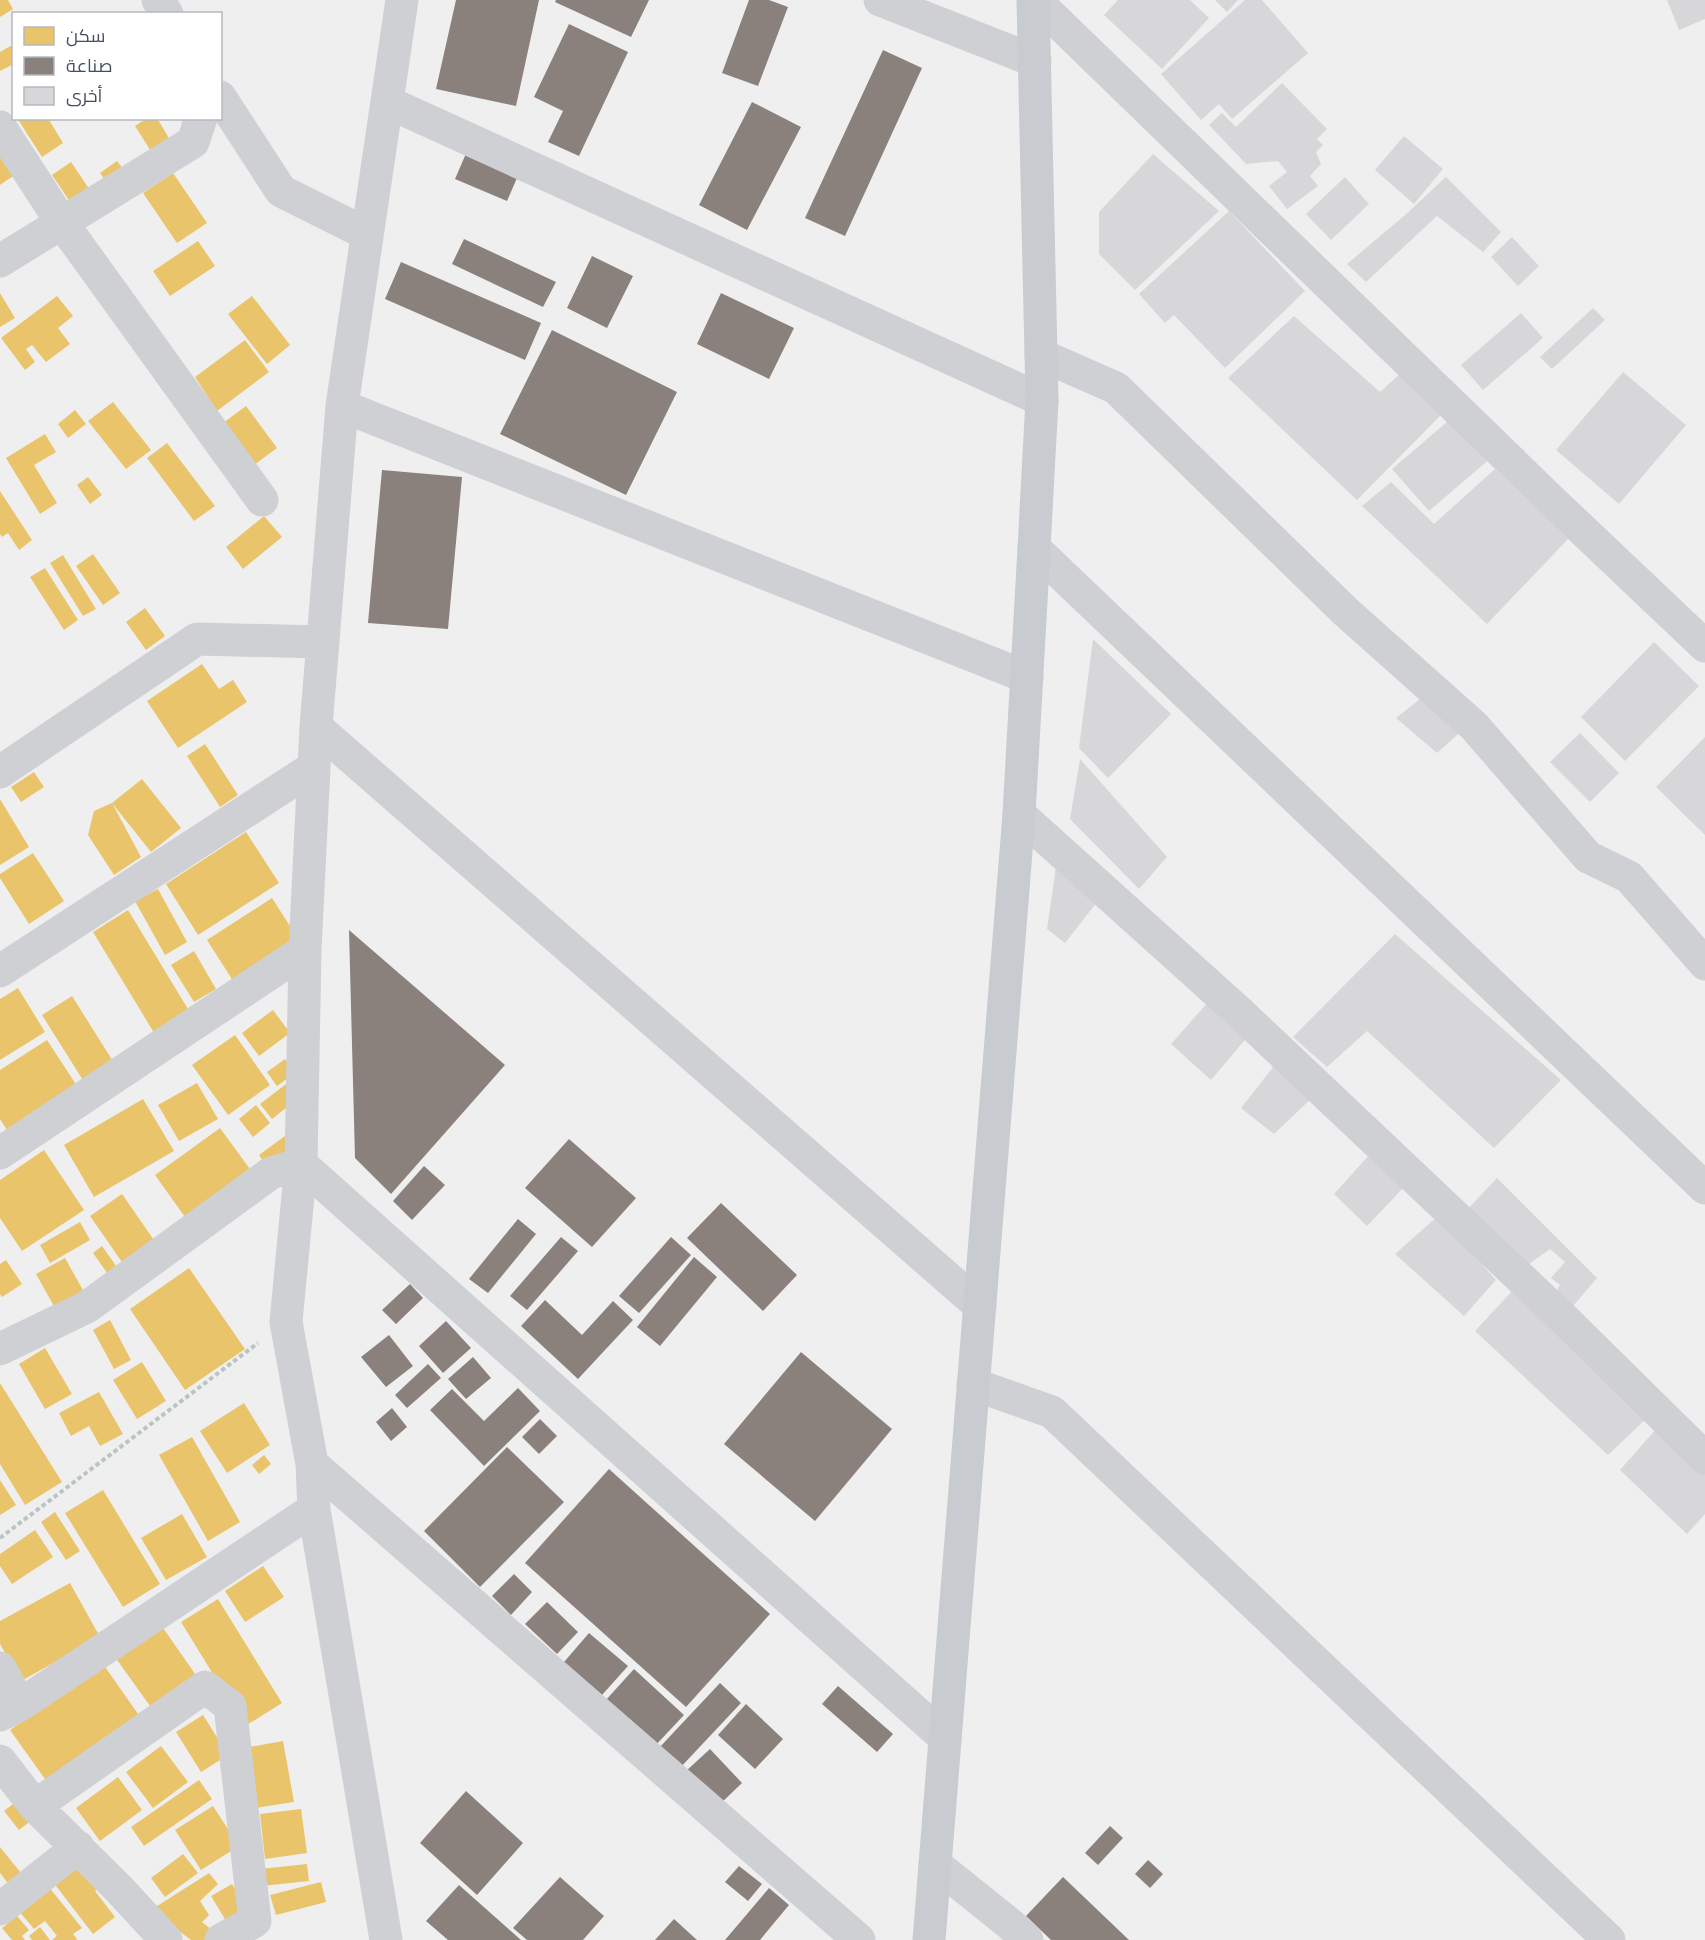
<svg xmlns="http://www.w3.org/2000/svg" width="1705" height="1940" viewBox="0 0 1705 1940" font-family="Jost,Cairo,sans-serif">
	<style>
		.homes { fill: #e9c46a }
		.industry { fill: #8a817c }
		.building { fill: #d7d7d9 }
		.lines { fill: none; stroke-linecap: round; stroke-linejoin: round }
		.path { stroke: #b9c5c4; stroke-width: 4; stroke-dasharray: 4.5 3; stroke-linecap: butt }
		.minor { stroke: #ced0d4; stroke-width: 33 }
		.major { stroke: #c8cbd0; stroke-width: 33 }
	</style>
	<rect width="100%" height="100%" fill="#f0efef"/>
	<path class="homes" d="M0,0H8L13,9L0,17Z
		M14,44V64L0,71V52Z
		M17,118H48L63,143L42,157Z
		M147,118H157L173,145L154,156L135,126Z
		M0,143L23,169L0,185Z
		M117,161L128,175L111,188L100,173Z
		M71,162L94,196L75,209L52,175Z
		M173,173L207,223L177,243L143,193Z
		M198,241L215,266L170,296L153,271Z
		M0,293L15,318L0,327Z
		M57,296L73,316L58,328L70,344L46,362L32,345L26,349L35,362L25,370L1,338Z
		M252,296L290,345L267,364L228,314Z
		M245,340L269,372L217,411L195,377Z
		M113,402L151,450L126,469L88,421Z
		M246,406L277,448L254,465L223,423Z
		M75,410L86,424L68,438L58,424Z
		M45,434L56,452L34,465L57,503L40,514L6,458Z
		M167,443L215,506L194,521L147,458Z
		M88,477L102,495L90,504L77,485Z
		M0,491L32,540L19,550L8,533L2,537L0,534Z
		M264,516L282,537L243,569L226,547Z
		M93,554L120,593L103,605L76,566Z
		M63,555L96,609L83,616L50,563Z
		M45,568L78,620L64,630L30,577Z
		M145,608L165,636L146,650L126,622Z
		M202,664L219,689L233,680L247,702L178,748L147,701Z
		M205,744L238,795L220,807L187,756Z
		M34,772L44,787L21,802L11,787Z
		M142,779L181,828L151,852L112,803Z
		M0,799L29,847L0,865Z
		M112,803L141,857L114,875L88,835L94,811Z
		M246,832L279,883L198,935L166,884Z
		M33,853L64,901L29,924L0,878V874Z
		M158,889L187,942L165,955L135,901Z
		M272,898L302,945L237,987L207,940Z
		M128,910L191,1014L156,1036L93,932Z
		M194,951L216,989L194,1002L171,965Z
		M18,988L45,1032L0,1060V999Z
		M72,996L116,1066L86,1085L42,1015Z
		M273,1010L290,1033L259,1056L242,1033Z
		M235,1035L270,1085L228,1115L192,1065Z
		M47,1040L79,1089L9,1133L0,1119V1070Z
		M285,1059L295,1073L277,1086L267,1072Z
		M290,1081L301,1096L272,1119L260,1104Z
		M197,1083L218,1119L179,1141L158,1105Z
		M143,1099L174,1151L94,1197L64,1145Z
		M256,1105L270,1123L253,1137L239,1119Z
		M220,1128L255,1176L190,1224L155,1175Z
		M289,1133L299,1147L268,1169L259,1155Z
		M44,1150L84,1210L22,1251L0,1218V1180Z
		M122,1194L156,1243L124,1265L90,1216Z
		M80,1222L90,1240L50,1263L40,1245Z
		M102,1246L119,1270L110,1277L93,1253Z
		M65,1258L84,1292L55,1308L36,1274Z
		M6,1260L22,1284L2,1297L0,1294V1264Z
		M189,1268L245,1349L185,1390L130,1309Z
		M110,1320L131,1360L114,1369L93,1330Z
		M45,1348L72,1394L45,1409L19,1364Z
		M142,1362L166,1401L137,1419L113,1380Z
		M0,1383L62,1482L25,1505L0,1464Z
		M99,1392L123,1434L100,1446L89,1426L71,1436L59,1413Z
		M244,1403L270,1445L227,1473L200,1431Z
		M192,1437L240,1522L208,1541L159,1455Z
		M264,1455L271,1464L259,1474L252,1465Z
		M0,1480L16,1505L0,1515Z
		M103,1490L160,1584L123,1607L65,1513Z
		M55,1512L80,1551L66,1560L41,1522Z
		M182,1514L207,1557L166,1580L141,1538Z
		M35,1530L53,1557L12,1584L0,1566V1554Z
		M263,1566L284,1597L245,1622L225,1591Z
		M70,1583L100,1637L21,1681L0,1644V1621Z
		M218,1599L282,1703L245,1726L181,1622Z
		M161,1625L200,1681L155,1713L115,1657Z
		M103,1664L143,1721L50,1786L10,1730Z
		M203,1715L228,1755L201,1772L176,1732Z
		M283,1741L294,1802L255,1808L244,1748Z
		M161,1746L188,1782L153,1808L126,1772Z
		M118,1777L142,1810L100,1841L76,1808Z
		M199,1780L212,1799L144,1846L131,1827Z
		M22,1797L37,1816L19,1830L4,1811Z
		M213,1806L239,1846L201,1870L175,1830Z
		M301,1809L307,1853L265,1859L260,1814Z
		M0,1847L21,1873L8,1883L0,1873Z
		M183,1854L198,1873L165,1897L151,1878Z
		M78,1863L98,1888L95,1891L115,1917L93,1934L53,1882Z
		M307,1864L309,1881L262,1886L260,1869Z
		M209,1873L218,1884L200,1901L209,1915L202,1922L221,1937L215,1940H191L151,1910Z
		M321,1882L326,1902L276,1915L270,1895Z
		M232,1884L252,1916L231,1929L211,1896Z
		M48,1886L82,1928L73,1934L77,1939L76,1940H52L57,1936L45,1921L34,1929L18,1910Z
		M17,1916L29,1930L22,1936L25,1940H12L2,1928Z
		M40,1927L50,1940H32L29,1936Z"/>
	<path class="industry" d="M456,0H539L516,106L436,89Z
		M556,0H649L631,37L555,2Z
		M749,0H769L788,7L758,86L722,73Z
		M569,24L628,52L579,156L548,142L563,111L534,97Z
		M883,50L922,68L845,236L805,218Z
		M752,102L801,127L747,230L699,205Z
		M468,149L520,171L507,201L455,179Z
		M464,239L556,282L543,307L452,264Z
		M592,256L633,276L607,328L567,308Z
		M401,262L541,323L525,360L385,299Z
		M721,293L794,328L769,379L697,344Z
		M552,330L677,392L626,495L500,434Z
		M382,470L462,477L448,629L368,623Z
		M349,930L505,1065L391,1194L355,1158Z
		M569,1139L636,1198L592,1247L525,1188Z
		M424,1166L445,1185L412,1220L393,1201Z
		M721,1203L797,1275L763,1311L687,1238Z
		M518,1219L536,1234L488,1293L469,1279Z
		M561,1237L578,1251L527,1310L510,1296Z
		M671,1237L691,1255L639,1313L619,1296Z
		M694,1257L717,1277L660,1346L637,1327Z
		M410,1284L423,1298L396,1324L382,1310Z
		M545,1300L582,1335L613,1301L633,1320L578,1379L521,1326Z
		M446,1321L471,1348L443,1373L419,1346Z
		M389,1335L413,1366L386,1387L361,1357Z
		M801,1352L892,1429L815,1521L724,1444Z
		M473,1357L491,1378L466,1399L448,1379Z
		M428,1364L441,1378L407,1408L395,1395Z
		M518,1388L540,1411L484,1466L430,1410L452,1389L484,1421Z
		M392,1408L407,1427L391,1441L376,1422Z
		M540,1419L557,1436L539,1454L522,1437Z
		M507,1447L564,1502L480,1587L424,1531Z
		M609,1469L770,1614L686,1707L525,1563Z
		M514,1574L532,1592L511,1615L492,1596Z
		M547,1602L578,1632L557,1654L525,1624Z
		M589,1633L628,1666L602,1695L564,1662Z
		M634,1669L684,1715L654,1747L605,1701Z
		M720,1683L741,1703L679,1769L658,1749Z
		M838,1686L893,1734L877,1752L822,1704Z
		M746,1704L783,1739L755,1769L718,1735Z
		M710,1749L742,1783L718,1806L686,1771Z
		M466,1791L523,1843L477,1895L420,1843Z
		M1110,1826L1123,1838L1098,1865L1085,1853Z
		M1148,1860L1163,1874L1150,1888L1135,1874Z
		M739,1866L762,1884L748,1901L725,1882Z
		M560,1877L604,1916L583,1940H527L513,1928Z
		M1063,1877L1129,1940H1051L1026,1916Z
		M459,1885L521,1940H448L426,1921Z
		M769,1888L789,1905L760,1940H725Z
		M674,1919L697,1940H655Z"/>
	<path class="building" d="M1118,0H1190L1209,18L1162,69L1104,15Z
		M1215,0H1238L1227,12Z
		M1245,0H1262L1308,53L1232,119L1219,104L1201,120L1161,74Z
		M1667,0H1705V19L1679,30Z
		M1282,83L1327,129L1317,139L1323,145L1316,152L1321,164L1310,176L1318,186L1287,209L1269,186L1287,172L1278,161L1246,164L1209,125L1222,113L1236,127Z
		M1404,136L1443,169L1414,204L1375,170Z
		M1153,154L1219,211L1135,290L1099,254V212Z
		M1345,177L1369,204L1331,240L1306,214Z
		M1446,177L1501,232L1483,252L1437,216L1366,282L1347,264L1404,216Z
		M1229,211L1305,291L1225,368L1174,315L1165,323L1139,294Z
		M1512,237L1539,266L1518,286L1491,257Z
		M1593,308L1605,320L1552,369L1540,357Z
		M1521,313L1543,338L1483,390L1461,365Z
		M1294,316L1380,392L1400,374L1441,415L1357,500L1228,378Z
		M1623,372L1686,425L1619,504L1556,450Z
		M1455,415L1492,457L1429,511L1392,469Z
		M1495,469L1568,539L1487,624L1362,506L1391,482L1434,524Z
		M1093,639L1171,714L1108,778L1079,748Z
		M1654,642L1699,686L1625,761L1581,717Z
		M1425,695L1464,729L1437,753L1396,718Z
		M1580,733L1619,773L1590,802L1550,762Z
		M1705,737V835L1656,787Z
		M1080,759L1167,857L1139,889L1070,819Z
		M1057,860L1101,897L1065,943L1047,929Z
		M1395,934L1561,1080L1494,1148L1367,1031L1327,1067L1293,1037Z
		M1210,1000L1249,1035L1211,1080L1171,1044Z
		M1277,1062L1313,1097L1274,1134L1241,1108Z
		M1371,1153L1404,1187L1367,1226L1334,1194Z
		M1497,1178L1597,1278L1568,1312L1553,1298L1560,1285L1551,1278L1565,1262L1550,1249L1522,1269L1463,1214Z
		M1438,1216L1496,1280L1464,1316L1395,1254Z
		M1515,1288L1648,1417L1608,1455L1475,1331Z
		M1657,1428L1705,1473V1514L1687,1534L1620,1470Z"/>
	<g class="lines">
		<path class="path" d="M0,1538L258,1343"/>
		<path class="minor" d="M158,0L167,14
			M880,0L1035,61
			M1035,0L1553,502L1705,646
			M220,97L281,191L367,234
			M387,102L1042,400
			M0,127L62,223L262,500
			M0,261L193,142L201,118
			M1041,355L1116,388L1346,612L1474,726L1588,857L1629,877L1705,964
			M342,406L1027,677
			M1034,548L1705,1188
			M316,727L980,1306
			M0,772L197,639L323,642
			M1019,814L1238,1011L1564,1319L1705,1458
			M0,971L314,767
			M0,1153L305,950
			M0,1349L87,1307L271,1173L301,1164L945,1738
			M973,1384L1052,1412L1609,1940
			M312,1464L859,1940
			M0,1668L20,1705
			M0,1715L20,1705L314,1509
			M0,1761L35,1806L119,1889L166,1940
			M35,1806L205,1687L230,1706L255,1921L221,1940
			M935,1864L1011,1925L1027,1940
			M0,1909L78,1847
			M386,1940L314,1509L312,1464L286,1322L301,1164L305,950L316,727L342,406L402,0"/>
		<path class="major" d="M929,1940L1019,814L1034,548L1042,400L1033,0"/>
	</g>
	<rect x="12" y="12" width="210" height="108" fill="#ffffff" stroke="#b5b9bf" stroke-width="1.5"/>
	<rect x="24" y="27" width="30" height="18" fill="#e9c46a" stroke="#b5b9bf" stroke-width="1.5"/>
	<text x="66" y="42" font-size="18" fill="#454f5e">سكن</text>
	<rect x="24" y="57" width="30" height="18" fill="#8a817c" stroke="#b5b9bf" stroke-width="1.5"/>
	<text x="66" y="72" font-size="18" fill="#454f5e">صناعة</text>
	<rect x="24" y="87" width="30" height="18" fill="#d7d7d9" stroke="#b5b9bf" stroke-width="1.5"/>
	<text x="66" y="102" font-size="18" fill="#454f5e">أخرى</text>
</svg>
